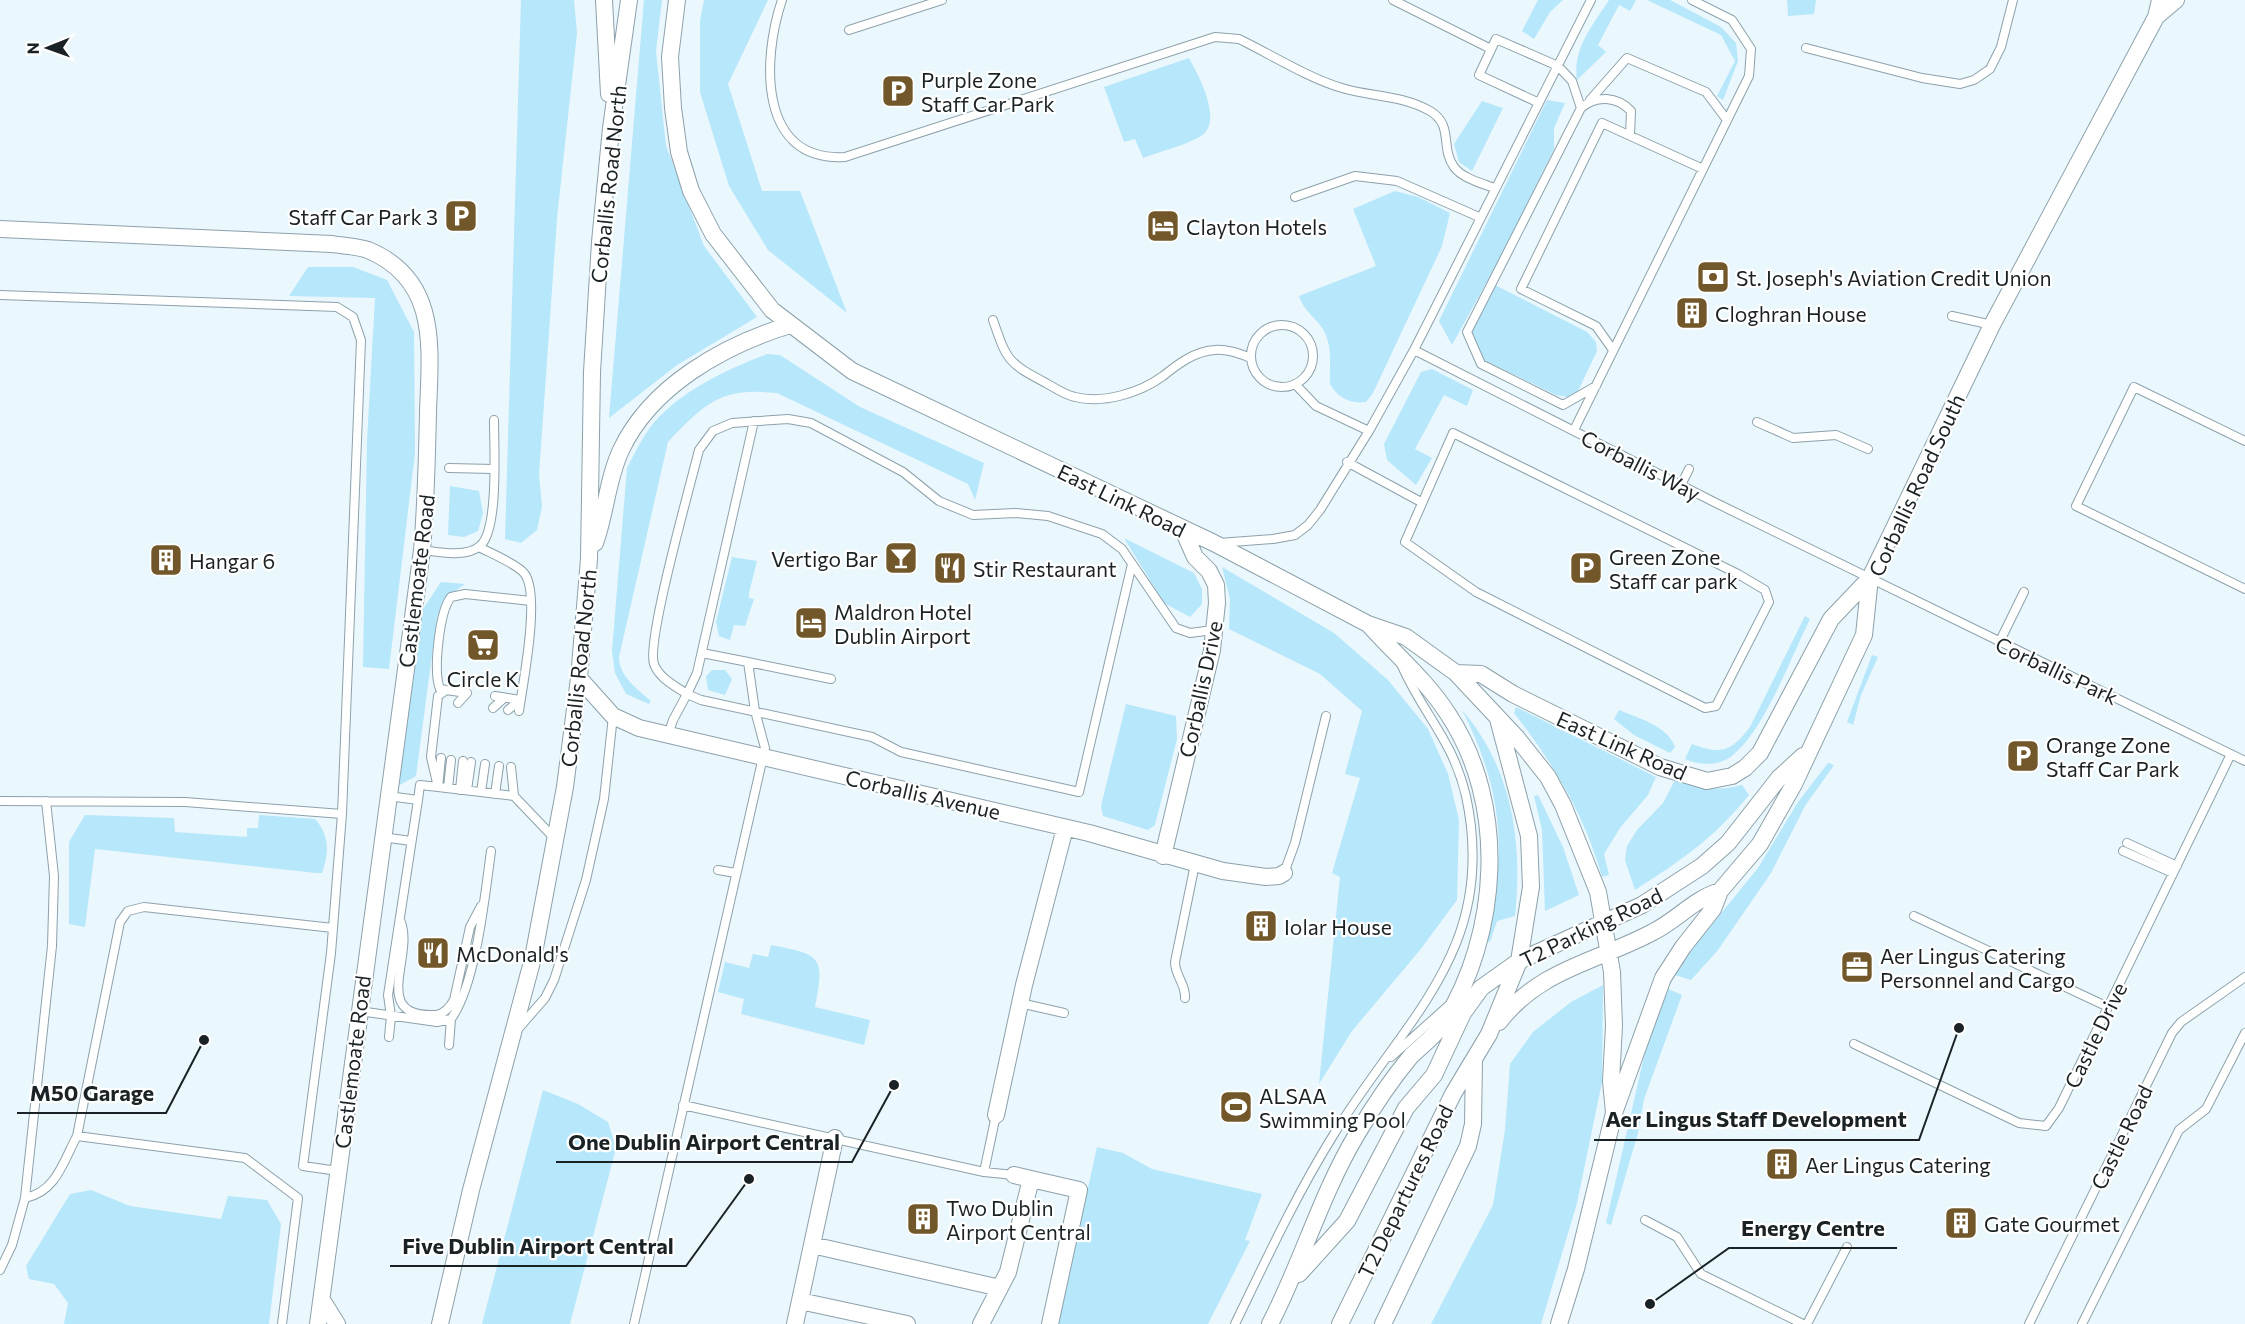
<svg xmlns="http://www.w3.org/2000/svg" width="2245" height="1324" viewBox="0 0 2245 1324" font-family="Commissioner,sans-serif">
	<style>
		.green { fill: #b6e7fb }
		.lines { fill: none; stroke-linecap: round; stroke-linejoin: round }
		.lane-casing { stroke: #8da1aa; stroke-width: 10 }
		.street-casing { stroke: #8da1aa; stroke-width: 18 }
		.lane { stroke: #fff; stroke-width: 8 }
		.street { stroke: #fff; stroke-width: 16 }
		.labels { text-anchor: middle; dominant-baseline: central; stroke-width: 4.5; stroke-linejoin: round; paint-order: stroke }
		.poi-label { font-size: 21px; fill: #1a2225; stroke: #fff; text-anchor: start }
		.street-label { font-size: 21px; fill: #1a2225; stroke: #fff }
		.leader { fill: none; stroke: #1a2225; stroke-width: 2 }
		.callout-dot { fill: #1a2225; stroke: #fff; stroke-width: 2 }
		.callout-label { font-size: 22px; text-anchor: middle; font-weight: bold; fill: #1a2225; stroke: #fff; stroke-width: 4.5; stroke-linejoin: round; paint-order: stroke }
	</style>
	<rect width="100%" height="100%" fill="#eaf7fd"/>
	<path class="green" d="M521,0H574L577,33L557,218L539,475L542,506L537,530L521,543L505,539Z
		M644,0H662L656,51L666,146L704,246L757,317L677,365L609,418Z
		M704,0H768L728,84L762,191H800L847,313L768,250L729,186L700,92V21Z
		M1538,0H1563L1550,12L1534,39L1522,31Z
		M1609,0H1636L1630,11L1619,5L1598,45L1606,52L1577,80C1572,49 1593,25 1609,0Z
		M1647,0H1670L1721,27L1736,43L1738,61L1723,100L1717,96L1735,61L1721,35Z
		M1787,0H1816L1814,14L1788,16Z
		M1189,58C1198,75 1224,121 1201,136C1184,146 1161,151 1143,158L1135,139L1124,142L1104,87Z
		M1547,100L1565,103L1554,128V149L1500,258L1452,345L1439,321Z
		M1482,101L1503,108L1472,171L1459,162L1454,144Z
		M1395,191L1418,197L1450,213L1442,246L1373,393L1366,402C1350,404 1338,398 1330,384C1329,366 1333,348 1324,331C1317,318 1304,312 1299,296L1376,266L1353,209Z
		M308,267H353L387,280L414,332L415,453L389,669L363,667L367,441L375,298L289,296Z
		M1495,285L1587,332L1596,342L1597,351L1578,391L1568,397L1556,395L1484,360L1470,332Z
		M767,354L780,355L860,407L984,463L975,500L968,484L777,393C721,387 705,403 668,442L619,657C619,676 637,689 651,701L649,704L626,694L615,673L612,651L627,468C636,451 645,431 659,417C687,388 730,368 767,354Z
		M1432,369L1473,390L1467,406L1444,395L1415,449L1432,458L1416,485L1387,460L1384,444L1421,372Z
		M450,486L479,491L483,513L478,531L464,537L448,535Z
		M1124,538L1194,573L1202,589V604L1190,617L1164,603Z
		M732,557L757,561L749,593V598L754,599L745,626L734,625L730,640L719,636L716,622Z
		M1222,567L1334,633L1388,680L1428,729L1448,774L1459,820L1457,900L1420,950L1352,1031L1319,1084L1340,877L1332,873L1360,778L1345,774L1362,711L1320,674L1229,629L1230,599Z
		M441,582L465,584L444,599L437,617L416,776L396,787L421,612Z
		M1805,616L1810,619C1791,657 1765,729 1733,755C1720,766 1700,766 1685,759L1692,744C1721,755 1731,752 1750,727Z
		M1872,655L1878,657L1861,695L1853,725L1847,722Z
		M712,670H725L732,679L725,695L708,690L706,676Z
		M1126,704L1176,716L1177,739L1155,825L1148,830L1103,816L1101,806Z
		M1516,707L1656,777L1648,795L1620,828L1604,854L1609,875L1602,877C1585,815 1553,763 1514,713Z
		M1462,710C1512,768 1523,841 1515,916L1497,921L1490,942L1485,941C1508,854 1503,790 1462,710Z
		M1619,710C1638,718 1668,726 1675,747L1670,753L1634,735L1614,719Z
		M1828,763L1834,765L1805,806L1771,873L1718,950L1691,980L1675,975L1696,944L1758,868L1798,802Z
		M1675,780C1699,788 1717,792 1742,785L1749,795C1713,839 1682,860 1635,890L1625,860L1627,846L1637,830L1663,803Z
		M1538,795L1563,847L1579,895L1545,911L1542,830L1534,796Z
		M85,815L174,818L175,832L247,837V828H258L259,815L315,819C330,836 329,852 322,873H316L95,849L85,927L69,924V842Z
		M771,945C821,955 825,955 815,1007L870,1020L864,1045L741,1014L744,999L718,992L725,962L749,968L753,954L768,957Z
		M1603,985L1602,1082L1577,1203L1541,1324H1431L1493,1205L1505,1130L1510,1064L1533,1032L1571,1002Z
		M1668,989L1682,995L1644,1099L1638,1133L1611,1225L1606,1223L1646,1048Z
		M543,1090L578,1104L608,1122L616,1148L570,1324H482Z
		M1097,1147L1123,1153L1152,1169L1262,1194L1245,1240L1250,1241L1208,1324H1058Z
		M91,1190L130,1206L221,1219L228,1196L267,1200L281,1224L269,1324H64L68,1303L54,1284L29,1279L26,1266L70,1194Z"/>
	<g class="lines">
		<g class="lane-casing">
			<path id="lane" d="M782,0C762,59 758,162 845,157L1215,37L1239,39C1270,54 1310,79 1342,88C1372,97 1402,95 1430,111C1454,125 1440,148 1454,167C1462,178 1481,183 1494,188
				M1393,0L1491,49
				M849,30L942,0
				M1806,48L1922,78L1960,84L1974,80L1990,69L2001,47L2013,0
				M1590,100L1627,58L1706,92L1727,120
				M1537,102L1479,75L1496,39L1558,66L1572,81L1581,108
				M1295,197L1355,176L1397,181L1479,217
				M0,295L337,307L353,317L361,340L342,814L331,953L303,1166L338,1171
				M1952,316L1992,325
				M993,320C1007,361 1008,363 1046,383C1055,388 1065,395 1075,397C1103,404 1140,393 1163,376C1178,364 1195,351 1215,350C1228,349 1240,354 1251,358
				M1251 356a31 31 0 1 1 62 0a31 31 0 1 1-62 0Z
				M1414,350L1716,503L2245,761
				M1613,350L1596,326L1521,289L1602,123L1703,169
				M1295,384L1316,406L1369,431
				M1596,386L1563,405L1481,364L1467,332L1581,108C1596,95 1617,96 1631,111L1630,135
				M754,421L697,673L687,694C675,686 659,678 654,664C646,641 691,483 699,450L713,431L732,423L788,419L811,423L903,472L939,501L973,515L1015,513L1048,516L1102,534L1122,549L1176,628L1190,633L1213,630
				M1757,422L1793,438L1836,435L1868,449
				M1574,430L1749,76L1751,49L1732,20L1692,0
				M1453,433L1738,574L1765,590L1769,602L1716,706L1705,708L1476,592L1405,542Z
				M2245,441L2134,387L2076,506L2245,589
				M1347,462L1421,502
				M449,468L493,469
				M1681,485L1689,469
				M1219,543L1273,539L1295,535L1308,525L1320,510L1369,431L1414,350L1591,0
				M479,547C490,553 517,564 524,573C541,593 523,683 519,711
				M422,550C438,552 466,558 480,546C499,530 494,447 494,420
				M1999,643L2024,592
				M748,662L831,679
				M446,690L440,689C433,672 439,612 451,597L465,594L531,601
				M467,693L446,690L438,696L431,757L438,787L514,796
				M495,696L520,700
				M458,703L467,693
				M493,708L504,698
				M508,710L520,700
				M668,735L673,720L687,694L701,700L872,737L901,752L1079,792L1132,564
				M511,767L514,796L556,840
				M448,788L451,760
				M460,790L463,761
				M467,790L471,762
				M481,792L485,764
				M495,794L499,766
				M388,796L418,800L420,785L438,787L441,758
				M0,801L185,802L342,814
				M382,837L411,841
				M2127,843L2177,866
				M2123,851L2173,873
				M718,870L736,873
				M1284,873L1295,843L1326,716
				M1914,916L2108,1007
				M400,920C416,955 368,1018 436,1015C445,1014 450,1007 454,1000L470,927L481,906
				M1185,998C1186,984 1175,976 1175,962L1195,864
				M1020,1003L1064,1013
				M359,1011L437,1022L451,1019C476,985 485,895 491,851
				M518,1029L545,998L554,980L586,880L604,799L613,716
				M389,1037L391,1016L388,995L418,800
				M1854,1044L2019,1123L2046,1126L2059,1108L2231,754
				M449,1045L451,1019
				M1391,1057L1448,1006
				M683,1105L984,1172L1014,1175
				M77,1136L120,922L128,911L144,907L333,928
				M984,1172L996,1115
				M25,1198C56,1192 63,1162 77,1136L245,1158L298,1198L282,1324
				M1645,1220L1677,1237L1701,1274L1803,1324
				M0,1270L12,1245L25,1198L52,946L54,876L46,801
				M634,1324L765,748L755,711L748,662L702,653
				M1235,1324C1266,1260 1296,1195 1334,1134C1405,1018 1499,949 1466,796C1453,740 1423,714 1402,666
				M1807,1324L1847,1247
				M2029,1324L2172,1033L2181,1022L2245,977
				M2082,1324L2179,1130L2206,1109L2245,1033"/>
		</g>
		<g class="street-casing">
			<path id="street" d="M604,0L609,94
				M677,0L670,57L673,108L679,152L691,191L713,234L772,310L852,371L1214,543L1368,624L1406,637L1456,673L1517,738L1548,777L1563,805L1598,892L1612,972L1614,1026L1611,1081L1614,1113
				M2156,17L2176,0
				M0,229L332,244C343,246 357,246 368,250C440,280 430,349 428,412C427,459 426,504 422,550L318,1324
				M595,543C606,513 607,480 621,450C651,386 724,345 790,325
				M1456,673L1481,674L1513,694L1660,767L1707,781L1732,776L1745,768L1760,753L1831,619L1870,578
				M579,678L613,716L639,728L1089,833L1223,871L1266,877L1279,876L1284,873
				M1163,856L1212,650L1217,603L1216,585L1209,571L1195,557L1183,530
				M1499,1022C1541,968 1597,962 1653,932C1677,920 1694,899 1720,891
				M996,1115L1024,985L1065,828
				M1031,1179L1079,1190L1050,1324
				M812,1245L1000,1288
				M1299,1274L1347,1221L1406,1108L1434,1075L1463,1013L1481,988L1519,961L1642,905L1702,866L1728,843L1779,778L1803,756
				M322,1300L337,1324
				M800,1301L907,1324
				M440,1324L471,1190L533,958L565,787L579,678L589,559L592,372L600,242L611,128L629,0
				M795,1324L835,1138
				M981,1324L1008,1272L1031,1179L1014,1175
				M1270,1324C1302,1262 1321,1194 1357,1134C1373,1107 1391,1080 1411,1056C1421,1046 1435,1036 1443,1024C1500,934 1508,804 1448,714C1427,681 1396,655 1370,626
				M1340,1324L1453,1094L1489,1034L1519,961L1531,887L1529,836L1498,719
				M1383,1324L1468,1146L1473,1124L1474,1060
				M1559,1324L1576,1269L1614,1113L1663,978L1683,947L1713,909L1720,891L1760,844L1794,784L1864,635L1870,578L1992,325L2156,17L2160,0"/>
		</g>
		<use href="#lane" class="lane"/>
		<use href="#street" class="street"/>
	</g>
	<defs>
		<g id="parking-square" transform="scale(1.725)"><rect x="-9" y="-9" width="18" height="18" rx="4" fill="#715729" stroke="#fff"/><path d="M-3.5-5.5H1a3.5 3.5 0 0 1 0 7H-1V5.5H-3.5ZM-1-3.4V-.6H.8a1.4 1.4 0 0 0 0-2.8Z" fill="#fff"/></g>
		<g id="hotel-square" transform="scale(1.725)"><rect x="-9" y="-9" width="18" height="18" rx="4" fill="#715729" stroke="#fff"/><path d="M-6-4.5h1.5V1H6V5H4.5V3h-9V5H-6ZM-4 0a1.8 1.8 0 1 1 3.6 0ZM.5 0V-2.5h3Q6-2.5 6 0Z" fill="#fff"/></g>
		<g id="bank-square" transform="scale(1.725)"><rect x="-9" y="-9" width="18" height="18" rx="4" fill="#715729" stroke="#fff"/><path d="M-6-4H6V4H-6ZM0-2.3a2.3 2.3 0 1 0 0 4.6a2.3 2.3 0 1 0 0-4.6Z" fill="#fff"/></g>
		<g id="building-square" transform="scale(1.725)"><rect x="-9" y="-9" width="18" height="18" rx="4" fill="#715729" stroke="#fff"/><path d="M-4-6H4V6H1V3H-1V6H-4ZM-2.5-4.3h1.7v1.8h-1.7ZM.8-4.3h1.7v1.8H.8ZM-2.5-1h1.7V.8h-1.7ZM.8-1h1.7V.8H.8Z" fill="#fff"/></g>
		<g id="bar-square" transform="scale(1.725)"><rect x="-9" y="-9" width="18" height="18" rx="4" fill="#715729" stroke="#fff"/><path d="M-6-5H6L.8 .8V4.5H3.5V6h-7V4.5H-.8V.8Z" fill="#fff"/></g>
		<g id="restaurant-square" transform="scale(1.725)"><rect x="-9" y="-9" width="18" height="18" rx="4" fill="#715729" stroke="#fff"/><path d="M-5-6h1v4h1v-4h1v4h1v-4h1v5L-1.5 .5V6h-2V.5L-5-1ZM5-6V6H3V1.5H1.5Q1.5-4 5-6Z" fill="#fff"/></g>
		<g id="supermarket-square" transform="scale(1.725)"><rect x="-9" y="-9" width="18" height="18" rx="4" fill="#715729" stroke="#fff"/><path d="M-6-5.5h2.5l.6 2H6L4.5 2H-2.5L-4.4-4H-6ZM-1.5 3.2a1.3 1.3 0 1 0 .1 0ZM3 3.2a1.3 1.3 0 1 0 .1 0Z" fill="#fff"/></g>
		<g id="office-square" transform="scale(1.725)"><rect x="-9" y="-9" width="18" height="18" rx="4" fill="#715729" stroke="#fff"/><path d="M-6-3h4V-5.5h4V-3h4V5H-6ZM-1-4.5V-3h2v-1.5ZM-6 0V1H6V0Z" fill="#fff"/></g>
		<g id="stadium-square" transform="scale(1.725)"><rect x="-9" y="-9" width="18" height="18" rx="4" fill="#715729" stroke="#fff"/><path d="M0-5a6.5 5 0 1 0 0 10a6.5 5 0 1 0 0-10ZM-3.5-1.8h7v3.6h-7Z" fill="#fff"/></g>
	</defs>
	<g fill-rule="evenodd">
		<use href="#parking-square" x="898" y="91"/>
		<use href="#parking-square" x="461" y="216"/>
		<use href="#hotel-square" x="1163" y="226"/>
		<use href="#bank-square" x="1713" y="277"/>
		<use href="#building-square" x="1692" y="313"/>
		<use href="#bar-square" x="901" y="558"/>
		<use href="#building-square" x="166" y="560"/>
		<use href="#restaurant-square" x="950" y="568"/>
		<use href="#parking-square" x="1586" y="568"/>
		<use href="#hotel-square" x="811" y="623"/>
		<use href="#supermarket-square" x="483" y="645"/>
		<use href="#parking-square" x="2023" y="756"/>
		<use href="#building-square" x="1261" y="926"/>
		<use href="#restaurant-square" x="433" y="953"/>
		<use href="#office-square" x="1857" y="967"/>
		<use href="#stadium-square" x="1236" y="1107"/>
		<use href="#building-square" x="1782" y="1164"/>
		<use href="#building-square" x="923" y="1219"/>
		<use href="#building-square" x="1961" y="1223"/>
	</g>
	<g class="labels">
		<g class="poi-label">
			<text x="921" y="79">Purple Zone<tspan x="921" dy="24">Staff Car Park</tspan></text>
			<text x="438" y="216" text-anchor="end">Staff Car Park 3</text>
			<text x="1186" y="226">Clayton Hotels</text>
			<text x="1736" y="277">St. Joseph's Aviation Credit Union</text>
			<text x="1715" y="313">Cloghran House</text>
			<text x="1609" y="556">Green Zone<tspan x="1609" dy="24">Staff car park</tspan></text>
			<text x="878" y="558" text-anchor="end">Vertigo Bar</text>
			<text x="189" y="560">Hangar 6</text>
			<text x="973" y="568">Stir Restaurant</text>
			<text x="834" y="611">Maldron Hotel<tspan x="834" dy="24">Dublin Airport</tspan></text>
			<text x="483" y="678" text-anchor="middle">Circle K</text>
			<text x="2046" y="744">Orange Zone<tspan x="2046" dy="24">Staff Car Park</tspan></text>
			<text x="1284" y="926">Iolar House</text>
			<text x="456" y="953">McDonald's</text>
			<text x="1880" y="955">Aer Lingus Catering<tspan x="1880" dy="24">Personnel and Cargo</tspan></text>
			<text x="1259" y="1095">ALSAA<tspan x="1259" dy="24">Swimming Pool</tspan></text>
			<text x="1805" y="1164">Aer Lingus Catering</text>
			<text x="946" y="1207">Two Dublin<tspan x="946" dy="24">Airport Central</tspan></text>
			<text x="1984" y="1223">Gate Gourmet</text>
		</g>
		<g class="street-label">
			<text transform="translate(608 184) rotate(-84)">Corballis Road North</text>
			<text transform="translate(1641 465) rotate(27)">Corballis Way</text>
			<text transform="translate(1916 485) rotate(-65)">Corballis Road South</text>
			<text transform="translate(1122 500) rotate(26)">East Link Road</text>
			<text transform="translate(416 581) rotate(-83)">Castlemoate Road</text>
			<text transform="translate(578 668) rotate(-84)">Corballis Road North</text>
			<text transform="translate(2057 670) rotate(25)">Corballis Park</text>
			<text transform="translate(1200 689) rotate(-78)">Corballis Drive</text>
			<text transform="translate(1622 745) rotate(24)">East Link Road</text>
			<text transform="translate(923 794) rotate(13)">Corballis Avenue</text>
			<text transform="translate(1591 927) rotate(-26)">T2 Parking Road</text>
			<text transform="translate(2095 1035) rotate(-64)">Castle Drive</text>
			<text transform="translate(352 1062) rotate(-83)">Castlemoate Road</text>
			<text transform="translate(2121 1137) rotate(-64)">Castle Road</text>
			<text transform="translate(1405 1191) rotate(-64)">T2 Departures Road</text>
		</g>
	</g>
	<path class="leader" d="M204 1040L166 1113H17M1959 1028L1919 1140H1594M894 1085L852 1162H556M1650 1304L1729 1248H1897M749 1179L686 1266H390"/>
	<g class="callout-dot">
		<circle cx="204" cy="1040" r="6"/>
		<circle cx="1959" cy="1028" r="6"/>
		<circle cx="894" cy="1085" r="6"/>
		<circle cx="1650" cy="1304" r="6"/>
		<circle cx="749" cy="1179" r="6"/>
	</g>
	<g class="callout-label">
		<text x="92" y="1101">M50 Garage</text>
		<text x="1756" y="1127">Aer Lingus Staff Development</text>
		<text x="704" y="1150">One Dublin Airport Central</text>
		<text x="1813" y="1236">Energy Centre</text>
		<text x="538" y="1254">Five Dublin Airport Central</text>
	</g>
	<g transform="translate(48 48) rotate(269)" stroke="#ffffff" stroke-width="4.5" paint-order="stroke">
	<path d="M0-4.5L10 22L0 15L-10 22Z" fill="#1a2225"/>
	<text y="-9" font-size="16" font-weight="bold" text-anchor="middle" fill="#1a2225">N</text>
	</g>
</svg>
